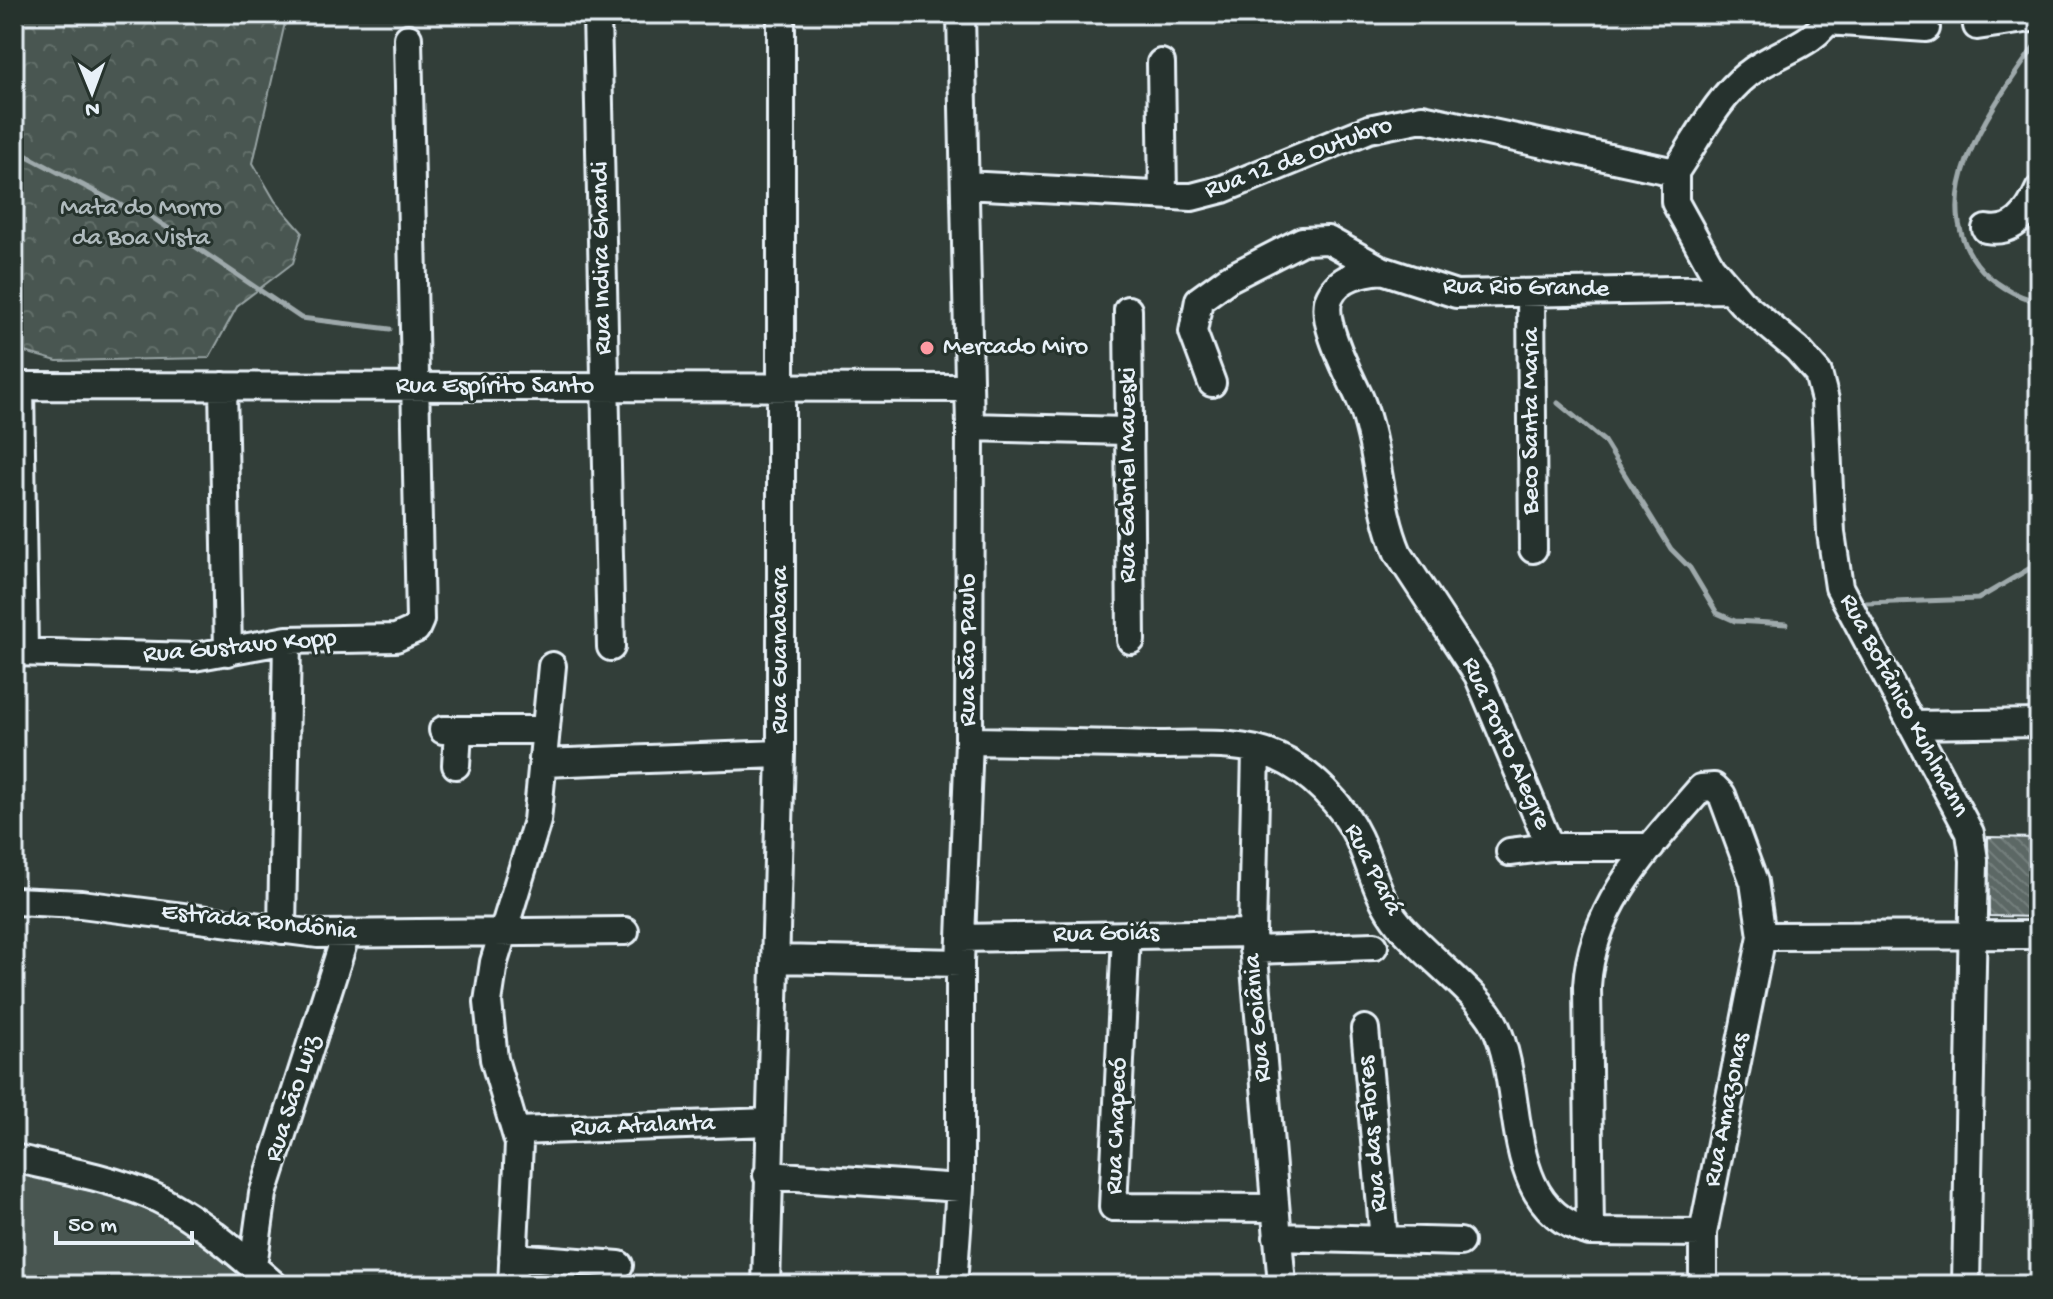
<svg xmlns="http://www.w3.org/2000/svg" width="2053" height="1299" viewBox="0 0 2053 1299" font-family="'Gochi Hand',sans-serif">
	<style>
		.forest { fill: url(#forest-crowns); stroke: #98a4a4; stroke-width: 2 }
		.pitch { fill: #495651; stroke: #98a4a4; stroke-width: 2 }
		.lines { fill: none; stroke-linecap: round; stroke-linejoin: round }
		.stream { stroke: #9ea9ab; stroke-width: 5 }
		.building { fill: url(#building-back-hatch); stroke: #e8f1f8; stroke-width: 2 }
		.minor-casing { stroke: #e8f1f8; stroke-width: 32 }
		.minor { stroke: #26332d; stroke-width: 26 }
		.poi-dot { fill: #ff9aa2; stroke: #26332d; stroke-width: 3 }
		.labels { text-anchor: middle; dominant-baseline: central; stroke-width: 6; stroke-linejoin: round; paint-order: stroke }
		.street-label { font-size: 26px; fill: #e8f1f8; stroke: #26332d }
		.park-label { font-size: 26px; fill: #b0bbbe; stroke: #26332d }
		.poi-label { font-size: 26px; fill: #e8f1f8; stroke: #26332d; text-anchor: start }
	</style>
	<defs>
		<pattern id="forest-crowns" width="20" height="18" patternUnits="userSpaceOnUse" patternTransform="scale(2)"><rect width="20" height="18" fill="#495651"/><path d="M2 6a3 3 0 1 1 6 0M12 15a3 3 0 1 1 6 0" fill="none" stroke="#636f6b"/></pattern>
		<pattern id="building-back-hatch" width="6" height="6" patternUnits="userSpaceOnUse" patternTransform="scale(2)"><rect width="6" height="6" fill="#5c6865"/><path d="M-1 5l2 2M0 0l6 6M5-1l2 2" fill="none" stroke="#737e7c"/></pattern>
	</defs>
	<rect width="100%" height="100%" fill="#323e39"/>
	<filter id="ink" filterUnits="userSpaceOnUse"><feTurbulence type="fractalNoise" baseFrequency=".0125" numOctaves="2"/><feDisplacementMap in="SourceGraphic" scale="16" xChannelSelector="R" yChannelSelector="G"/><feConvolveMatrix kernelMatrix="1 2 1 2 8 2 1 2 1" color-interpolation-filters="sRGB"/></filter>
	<g filter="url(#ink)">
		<path class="forest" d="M14,14H287L253,163L275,201L302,232L293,263L238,305L209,358L57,361L14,349Z"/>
		<path class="pitch" d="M14,1171L114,1197L165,1217L257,1285H14Z"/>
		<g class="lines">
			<path class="stream" d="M2039,40C1998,100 1922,193 1977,264C1989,280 2018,299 2039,301
				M14,149L128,209L150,216L301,318L390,329
				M1558,403L1604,441L1671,549L1690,568L1717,613L1735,621L1787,624
				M1866,603L1978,599L2039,563"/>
		</g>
		<path class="building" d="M1988,837L2039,838V917L1989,916Z"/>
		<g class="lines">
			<g class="minor-casing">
				<path id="minor" d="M597,14L611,647
					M1832,14C1814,47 1776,51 1748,74C1717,98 1697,140 1675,172V202L1711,267L1742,303L1797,349L1818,373L1825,400L1831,533L1839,587L1970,833L1974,860L1966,1285
					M1828,21L1926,28
					M1977,26L2039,17
					M1161,63L1163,195
					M965,185L1192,197L1223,189L1369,129L1422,118L1675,172
					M1986,229C2013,234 2028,215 2039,190
					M1382,270C1363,272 1340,276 1330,296C1318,319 1350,376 1360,399C1380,449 1377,504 1398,553L1478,675L1550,847H1651
					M1531,293L1533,549
					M1128,310L1131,640
					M1212,383L1193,332L1199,300L1228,279L1302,241L1328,240L1382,270L1456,294L1728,289
					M223,386L228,652
					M970,427L1127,431
					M14,652L194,657L287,640L396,638L416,629L420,620L408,38
					M24,652L20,386L969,388
					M1912,725L2039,723
					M443,730H546
					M969,741C1032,742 1095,743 1157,745C1195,745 1243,741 1277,757C1310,771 1343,805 1358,837C1372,867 1377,898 1399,924C1423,953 1482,997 1495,1025C1527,1092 1499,1208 1590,1232L1703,1233
					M1256,751L1252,933L1282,1285
					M543,763L781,754
					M456,765L458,730
					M1510,852L1550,847
					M14,901L81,904L318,934L625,931
					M282,930L287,640
					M1126,935L1113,1207L1275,1208
					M1762,936L2039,935
					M961,938L1252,933
					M1253,950L1374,946
					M776,959L960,963
					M1365,1029L1384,1240
					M517,1131L770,1122
					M14,1158C59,1169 107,1177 150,1195C192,1213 240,1255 274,1285
					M767,1175L960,1188
					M1590,1232L1587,986C1592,904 1650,847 1701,788L1714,787L1722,795L1754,882L1762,936L1703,1233V1285
					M1277,1237L1460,1242
					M513,1257L619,1265
					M253,1266L263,1194L346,934
					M512,1285L519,1144L494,1059L488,1002L494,962L537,821L552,666
					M766,1285L781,754V14
					M953,1285L960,1188V963L969,741L970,427L961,14"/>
			</g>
			<use href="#minor" class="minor"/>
		</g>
	</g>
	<circle class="poi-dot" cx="927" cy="348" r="8"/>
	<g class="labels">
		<g class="street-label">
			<text transform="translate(1299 159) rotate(-20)">Rua 12 de Outubro</text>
			<text transform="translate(603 258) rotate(-91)">Rua Indira Ghandi</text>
			<text transform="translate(1526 289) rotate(1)">Rua Rio Grande</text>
			<text x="495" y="387">Rua Espírito Santo</text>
			<text transform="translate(1532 421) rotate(-90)">Beco Santa Maria</text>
			<text transform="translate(1129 475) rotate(-90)">Rua Gabriel Maueski</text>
			<text transform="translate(240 648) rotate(-5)">Rua Gustavo Kopp</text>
			<text transform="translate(781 650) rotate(-90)">Rua Guanabara</text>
			<text transform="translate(969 650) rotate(-90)">Rua São Paulo</text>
			<text transform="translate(1903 706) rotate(62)">Rua Botânico Kuhlmann</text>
			<text transform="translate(1505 744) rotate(66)">Rua Porto Alegre</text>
			<text transform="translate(1372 870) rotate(63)">Rua Pará</text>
			<text transform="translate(259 923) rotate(6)">Estrada Rondônia</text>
			<text transform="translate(1106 935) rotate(-1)">Rua Goiás</text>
			<text transform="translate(1259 1018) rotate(-95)">Rua Goiânia</text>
			<text transform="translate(294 1099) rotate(-72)">Rua São Luiz</text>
			<text transform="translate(1728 1110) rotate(-79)">Rua Amazonas</text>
			<text transform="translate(1118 1126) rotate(-88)">Rua Chapecó</text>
			<text transform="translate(643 1127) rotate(-2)">Rua Atalanta</text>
			<text transform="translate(1374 1134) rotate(-95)">Rua das Flores</text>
		</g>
		<g class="park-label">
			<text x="141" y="209">Mata do Morro<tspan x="141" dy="30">da Boa Vista</tspan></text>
		</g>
		<g class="poi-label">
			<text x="943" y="348">Mercado Miro</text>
		</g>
	</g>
	<rect width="2053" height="1299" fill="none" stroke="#26332d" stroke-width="48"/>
	<rect x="24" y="24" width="2005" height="1251" fill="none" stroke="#e8f1f8" stroke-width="3" filter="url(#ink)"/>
	<g transform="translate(92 92) rotate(179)" stroke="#26332d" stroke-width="6" paint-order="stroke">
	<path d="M0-6L14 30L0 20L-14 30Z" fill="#e8f1f8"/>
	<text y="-12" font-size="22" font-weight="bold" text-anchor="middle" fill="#e8f1f8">N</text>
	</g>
	<path d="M56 1231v12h136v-12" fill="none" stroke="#e8f1f8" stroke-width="4"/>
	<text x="68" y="1231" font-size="24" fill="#e8f1f8" stroke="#26332d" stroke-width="6" paint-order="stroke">50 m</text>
</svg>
